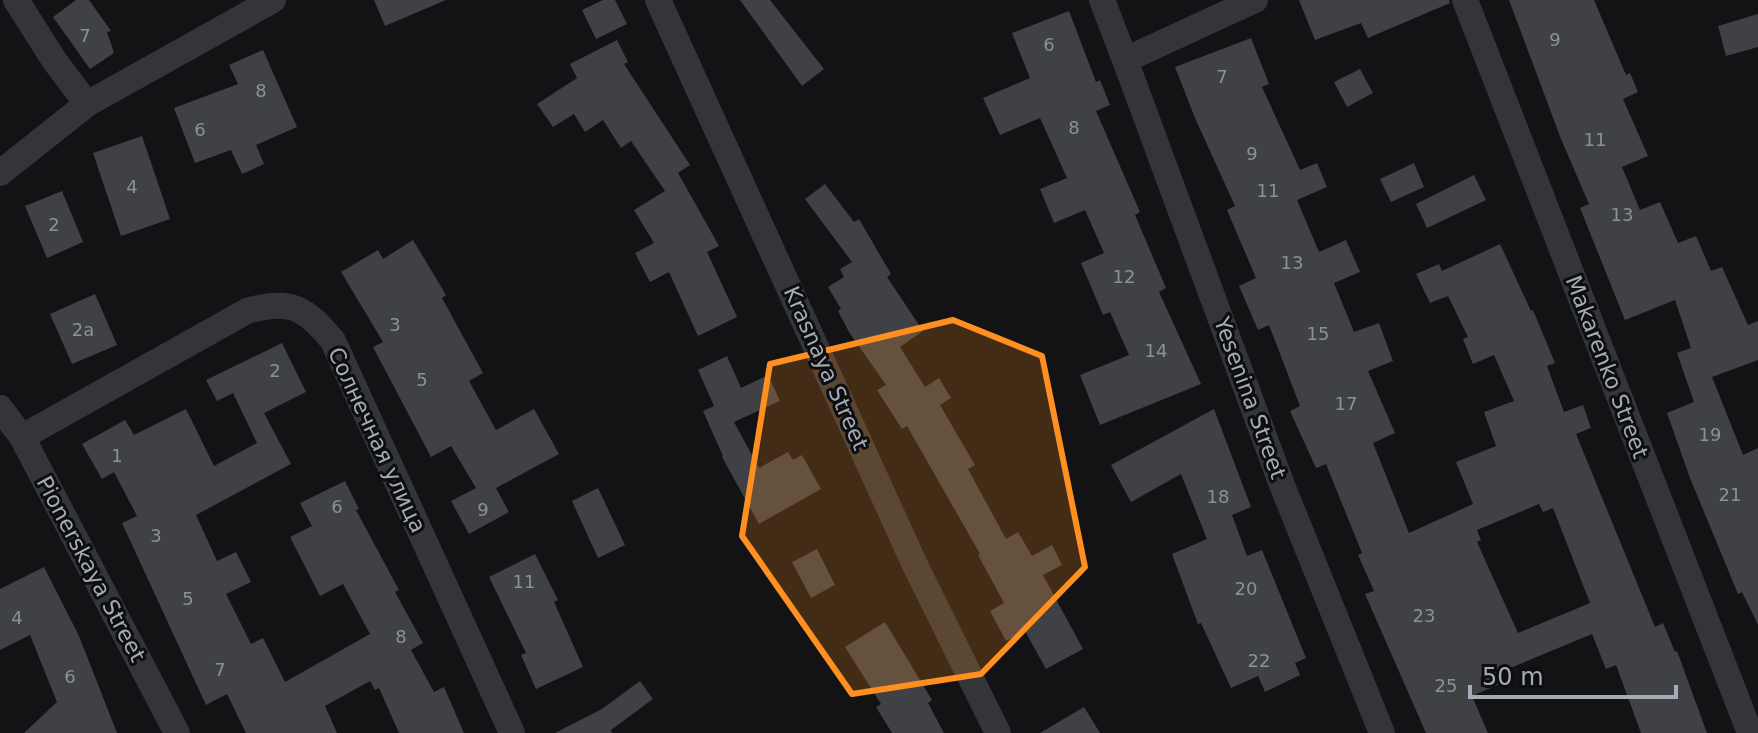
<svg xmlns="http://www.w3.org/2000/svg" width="1758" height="733" viewBox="0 0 1758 733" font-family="'DejaVu Sans',sans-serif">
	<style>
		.building { fill: #3f4145; fill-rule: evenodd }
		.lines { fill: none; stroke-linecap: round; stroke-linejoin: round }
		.street { stroke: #33353a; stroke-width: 26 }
		.marked { fill: #ff8f20; fill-opacity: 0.2; stroke: #ff8f20; stroke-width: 6; stroke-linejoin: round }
		.labels { text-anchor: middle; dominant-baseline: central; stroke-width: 6; stroke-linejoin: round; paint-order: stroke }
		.number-label { font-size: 18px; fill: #8a919a }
		.street-label { font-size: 22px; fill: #a3acb6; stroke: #0e0e10 }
	</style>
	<rect width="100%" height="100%" fill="#131315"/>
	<path class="building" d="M76,0H89L111,31L107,32L114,53L90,69L53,17Z
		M374,0H446L385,26Z
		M603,0H615L627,24L596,39L582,10Z
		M740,0H770L824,69L802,86Z
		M1299,0H1449L1450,3L1368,38L1361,23L1315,40Z
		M1509,0H1594L1626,75L1630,73L1638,92L1623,99L1648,156L1622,167L1640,210L1660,202L1678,243L1696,236L1711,271L1722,267L1748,325L1758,321V360L1712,377L1743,455L1758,448V625L1742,592L1738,594L1690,478L1667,413L1694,402L1677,353L1691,348L1675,300L1625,320L1580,208L1589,204L1561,139Z
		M1069,11L1096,82L1100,80L1110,105L1096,111L1140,212L1135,215L1166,288L1159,292L1201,384L1100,425L1080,375L1129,355L1110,312L1103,315L1081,263L1104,253L1085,210L1054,223L1040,189L1067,178L1040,118L1000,135L983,98L1030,78L1012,33Z
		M1758,14V47L1726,56L1718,26Z
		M1251,38L1269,84L1262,87L1300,170L1317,163L1327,187L1297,200L1319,252L1346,240L1360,272L1334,283L1354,332L1379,323L1393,361L1368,371L1395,433L1373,443L1409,533L1473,504L1456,462L1496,446L1484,412L1514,401L1494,355L1473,364L1463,339L1468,337L1448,296L1430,303L1416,274L1439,264L1442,271L1500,244L1531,311L1533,310L1555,363L1547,366L1564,412L1583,405L1591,428L1576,434L1655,627L1663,623L1675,652L1677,651L1707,733H1641L1616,665L1606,669L1592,634L1498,673L1502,683L1472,696L1488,733H1426L1365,594L1374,591L1358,555L1362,553L1326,464L1316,468L1290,411L1300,406L1269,325L1258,330L1239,286L1256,278L1227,210L1235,206L1195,118L1175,67ZM1539,504L1543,512L1553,508L1590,603L1518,633L1477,542L1481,540L1477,530Z
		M617,40L628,62L624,64L690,165L678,173L719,246L707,252L737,317L698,336L669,272L650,282L635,253L654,243L634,210L665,191L631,141L621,148L603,120L585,132L574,114L553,127L537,104L577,78L570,64Z
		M263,50L297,127L256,145L264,164L242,174L231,150L195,163L174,108L238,84L229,65Z
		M1360,69L1373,93L1347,107L1334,82Z
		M142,136L170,219L121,236L93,153Z
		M1414,163L1424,187L1391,202L1380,179Z
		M1474,175L1486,200L1427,228L1416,204Z
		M825,184L854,222L859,219L891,274L887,277L923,331L900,347L925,387L939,378L951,398L940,405L975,465L968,469L1006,539L1018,532L1032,556L1052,545L1062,565L1043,575L1083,649L1046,669L1025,631L1006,641L990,611L1004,603L978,555L980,554L907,426L902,429L877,390L886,385L849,332L838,311L841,309L828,287L844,277L840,269L852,262L805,199Z
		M62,191L83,242L47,258L25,206Z
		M413,240L446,295L442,298L483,373L469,381L496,430L534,409L559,454L496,488L509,512L469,534L451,501L476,488L451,446L431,457L373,347L383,342L341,272L378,250L383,259Z
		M95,294L117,345L72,364L50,314Z
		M282,343L306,392L264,413L291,464L196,515L217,561L236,552L251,582L226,594L251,644L263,638L285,682L370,634L343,584L320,596L290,537L312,526L300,503L345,481L359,509L356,510L399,590L395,592L423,643L411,650L434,692L444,687L464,733H399L379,688L375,690L370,681L325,706L337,733H246L227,694L206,705L122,523L137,516L114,472L102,479L82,444L125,420L134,435L186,409L214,466L257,443L233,393L217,401L206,380Z
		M727,356L741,388L768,375L780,401L734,422L759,468L788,452L793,460L802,455L821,489L759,524L722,457L723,456L703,411L714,406L698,370Z
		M1214,409L1251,507L1232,515L1247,556L1262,550L1306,658L1295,663L1300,675L1265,692L1258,676L1231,688L1201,623L1198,624L1172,554L1207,539L1181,474L1131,502L1111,465Z
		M598,488L625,545L598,558L572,501Z
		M817,549L835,585L811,598L792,562Z
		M535,554L558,600L554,602L583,667L536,689L521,655L526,653L489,577Z
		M44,567L79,636L117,733H24L57,702L30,635L0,650V589Z
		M885,622L932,700L928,703L944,733H892L876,707L881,704L845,647Z
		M640,681L653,699L611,730L612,733H555L602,709Z
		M1084,707L1100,733H1040Z"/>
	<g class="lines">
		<path class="street" d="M16,0L54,60L87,104
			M658,0L915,565L998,733
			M1102,0L1125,60
			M1255,0L1125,60L1282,485L1382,733
			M1465,0L1750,733
			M0,173L87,104L273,0
			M0,408L22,437L177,733
			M22,437L247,311C290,298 306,308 333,341L512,733"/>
	</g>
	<path class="marked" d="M953,320L1042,356L1085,567L981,674L852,694L742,536L770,364Z"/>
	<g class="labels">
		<g class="number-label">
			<text x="85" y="35">7</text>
			<text x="1555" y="39">9</text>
			<text x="1049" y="44">6</text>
			<text x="1222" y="76">7</text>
			<text x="261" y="90">8</text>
			<text x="1074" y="127">8</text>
			<text x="200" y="129">6</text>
			<text x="1595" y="139">11</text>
			<text x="1252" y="153">9</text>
			<text x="132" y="186">4</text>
			<text x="1268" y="190">11</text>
			<text x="1622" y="214">13</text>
			<text x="54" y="224">2</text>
			<text x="1292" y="262">13</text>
			<text x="1124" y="276">12</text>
			<text x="395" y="324">3</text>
			<text x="83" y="329">2а</text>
			<text x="1318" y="333">15</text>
			<text x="1156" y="350">14</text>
			<text x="275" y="370">2</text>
			<text x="422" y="379">5</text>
			<text x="1346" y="403">17</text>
			<text x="1710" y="434">19</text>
			<text x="117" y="455">1</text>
			<text x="1730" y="494">21</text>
			<text x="1218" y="496">18</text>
			<text x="337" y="506">6</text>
			<text x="483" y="509">9</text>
			<text x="156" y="535">3</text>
			<text x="524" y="581">11</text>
			<text x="1246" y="588">20</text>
			<text x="188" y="598">5</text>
			<text x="1424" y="615">23</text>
			<text x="17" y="617">4</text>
			<text x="401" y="636">8</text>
			<text x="1259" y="660">22</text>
			<text x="220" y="669">7</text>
			<text x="70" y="676">6</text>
			<text x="1446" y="685">25</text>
		</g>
		<g class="street-label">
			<text transform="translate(1607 367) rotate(69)">Makarenko Street</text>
			<text transform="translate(826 368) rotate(66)">Krasnaya Street</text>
			<text transform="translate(1250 398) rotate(70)">Yesenina Street</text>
			<text transform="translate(377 440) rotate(65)">Солнечная улица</text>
			<text transform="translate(91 569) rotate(62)">Pionerskaya Street</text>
		</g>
	</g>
	<path d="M1470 685v12h206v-12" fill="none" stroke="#a3acb6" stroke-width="4"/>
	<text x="1482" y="685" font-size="24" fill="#a3acb6" stroke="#0e0e10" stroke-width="6" paint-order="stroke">50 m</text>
</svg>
